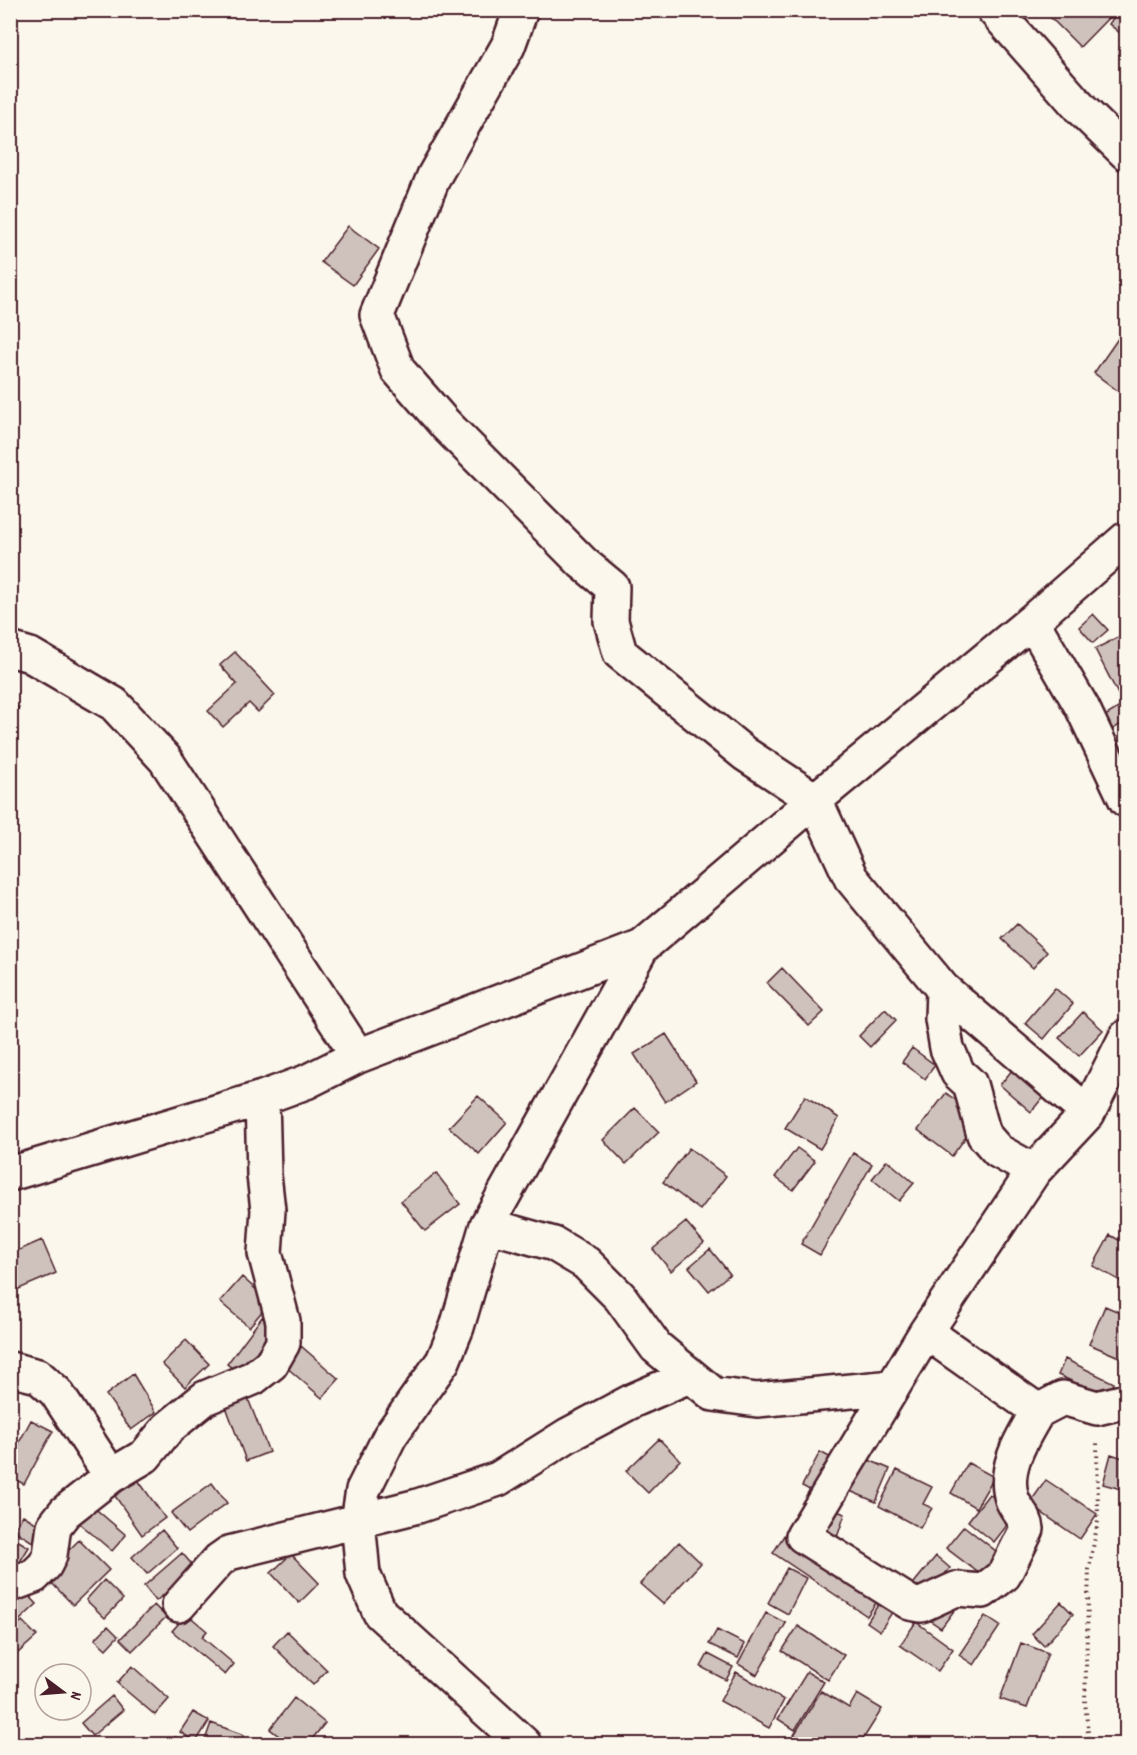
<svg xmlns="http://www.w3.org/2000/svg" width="1137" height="1755" viewBox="0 0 1137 1755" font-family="Dekko,sans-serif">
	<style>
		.building { fill: #cfc2bc; stroke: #4a1f2b; stroke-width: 1.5 }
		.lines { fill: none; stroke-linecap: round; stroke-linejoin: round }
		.minor-casing { stroke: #4a1f2b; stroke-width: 38 }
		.path { stroke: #4a1f2b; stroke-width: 4; stroke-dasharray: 1.5 4.5; stroke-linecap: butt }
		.minor { stroke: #fbf7ec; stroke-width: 33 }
	</style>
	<rect width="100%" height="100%" fill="#fbf7ec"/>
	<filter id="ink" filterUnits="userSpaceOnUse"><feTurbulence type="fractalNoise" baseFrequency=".0167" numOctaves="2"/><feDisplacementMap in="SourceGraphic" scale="12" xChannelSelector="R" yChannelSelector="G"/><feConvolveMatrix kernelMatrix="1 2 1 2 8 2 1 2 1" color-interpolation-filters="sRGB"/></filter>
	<g filter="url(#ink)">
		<path class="building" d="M1047,10H1116L1080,47L1045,12Z
			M1118,11L1126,18V38L1109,24Z
			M348,226L379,249L353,285L321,262Z
			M1126,327V397L1094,373Z
			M1093,614L1108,630L1093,643L1079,627Z
			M1126,633V698L1121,700L1095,649Z
			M235,652L275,695L258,712L249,703L223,727L208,711L237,684L220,665Z
			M10,702L19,708L10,720Z
			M1126,703V721L1110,731L1102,718Z
			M1017,924L1047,952L1033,968L1002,939Z
			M782,968L824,1012L809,1026L767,983Z
			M1055,988L1073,1004L1044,1039L1025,1023Z
			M885,1009L896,1020L870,1047L859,1036Z
			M1083,1012L1103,1030L1079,1056L1059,1038Z
			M666,1034L696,1081L665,1102L634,1054Z
			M912,1048L935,1065L925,1079L902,1062Z
			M1013,1069L1044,1096L1031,1112L1000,1085Z
			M946,1093L980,1118L952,1156L918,1130Z
			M478,1096L507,1122L479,1154L449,1127Z
			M805,1096L839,1118L820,1149L785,1128Z
			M635,1108L659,1132L626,1164L603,1140Z
			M689,1148L726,1176L700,1210L663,1182Z
			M797,1148L815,1161L793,1190L775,1177Z
			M853,1153L872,1164L820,1255L801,1244Z
			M887,1160L914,1183L899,1201L872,1179Z
			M436,1173L460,1204L425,1231L401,1201Z
			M686,1222L704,1243L671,1271L653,1249Z
			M1110,1235L1126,1244V1284L1093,1266Z
			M42,1240L56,1273L12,1292L10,1254Z
			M710,1249L730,1274L709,1291L689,1267Z
			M242,1277L270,1302L249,1327L220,1302Z
			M1105,1306L1126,1315V1360L1089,1344Z
			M262,1317L275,1327L240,1374L227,1364Z
			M186,1340L209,1364L185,1387L162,1364Z
			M301,1346L339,1379L322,1398L285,1366Z
			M1065,1359L1114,1383L1107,1397L1058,1375Z
			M133,1374L156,1412L131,1430L106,1395Z
			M247,1396L269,1452L246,1461L225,1404Z
			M31,1420L53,1431L24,1484L10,1477V1460Z
			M659,1439L680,1460L648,1493L626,1471Z
			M820,1452L837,1461L819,1495L802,1486Z
			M1111,1454L1126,1459L1121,1489L1103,1484Z
			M864,1458L890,1469L876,1502L850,1491Z
			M968,1463L994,1477L976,1508L951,1493Z
			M897,1470L932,1487L923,1504L932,1508L920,1528L879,1506Z
			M138,1480L165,1518L142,1535L115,1496Z
			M1046,1480L1097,1514L1080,1539L1029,1504Z
			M212,1483L227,1503L187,1533L171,1513Z
			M989,1494L1015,1515L994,1542L968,1521Z
			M91,1505L126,1535L112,1551L78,1522Z
			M831,1509L845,1514L835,1543L821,1538Z
			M23,1515L44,1528L34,1543L14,1530Z
			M964,1526L1001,1555L984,1577L946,1548Z
			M162,1530L177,1548L147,1574L132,1557Z
			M786,1532L881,1596L867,1616L773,1553Z
			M10,1536L29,1547L12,1575L10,1574Z
			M79,1540L109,1570L73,1605L44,1575Z
			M679,1542L701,1563L663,1604L640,1584Z
			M182,1553L195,1568L156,1601L144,1586Z
			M291,1554L319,1583L299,1603L271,1573Z
			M936,1556L950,1568L923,1600L909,1589Z
			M787,1568L806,1578L788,1614L768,1603Z
			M104,1580L123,1599L105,1618L86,1600Z
			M19,1585L37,1604L10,1629V1593Z
			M887,1591L893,1611L880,1631L867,1622Z
			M1061,1602L1073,1614L1044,1646L1032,1634Z
			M959,1604L941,1628L928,1619Z
			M154,1605L166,1617L132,1651L120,1639Z
			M766,1613L786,1623L757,1675L738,1664Z
			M187,1614L207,1631L202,1637L234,1664L225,1675L172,1631Z
			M985,1616L1000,1626L974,1665L959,1655Z
			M22,1621L37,1636L10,1660V1632Z
			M916,1622L953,1649L938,1671L900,1645Z
			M108,1626L118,1636L106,1649L95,1639Z
			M798,1626L844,1655L828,1680L782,1651Z
			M717,1630L745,1644L738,1658L709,1644Z
			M287,1631L327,1670L313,1685L273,1646Z
			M1021,1643L1048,1653L1027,1708L1000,1699Z
			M708,1654L733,1667L726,1680L701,1667Z
			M132,1666L169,1699L155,1715L117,1683Z
			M736,1672L784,1700L769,1728L720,1701Z
			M807,1672L824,1682L795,1730L778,1719Z
			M821,1691L849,1708L857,1694L882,1709L860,1744H811L794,1735Z
			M112,1696L123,1710L92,1736L81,1723Z
			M294,1698L325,1723L308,1744H289L270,1729Z
			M193,1712L209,1721L196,1742L180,1732Z
			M211,1723L244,1735L240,1744L204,1743Z
			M175,1737L194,1744H172Z"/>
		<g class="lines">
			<g class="minor-casing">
				<path id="minor" d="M521,10L508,46L434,176L377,315L398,370L445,424L583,563L612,587L611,621L620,653L745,754L815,800L851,878L943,989L1088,1113
					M994,10L1082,110L1126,153
					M1032,621L1082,707L1126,800
					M10,649L30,655L114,704L165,759L358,1056
					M943,989L942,1019L947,1048L958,1073L970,1084L984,1135L998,1151L1034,1171
					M10,1174L262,1098L306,1082L358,1056L642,947L815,800L1032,621L1126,539
					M487,1225L554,1244L586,1263L620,1297L656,1347L713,1394L757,1400L893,1387
					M926,1332L1038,1411L1063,1398L1097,1408L1126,1401
					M10,1369L38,1376L56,1392L111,1476
					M1038,1411C1023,1437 1002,1468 1012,1499C1016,1510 1026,1517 1027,1529L1004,1575L983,1591L956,1589L921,1605L910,1603L803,1536L926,1332L1034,1171L1088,1113L1126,1037
					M10,1585L34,1576L45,1565L50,1555L54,1526L65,1512L111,1476L145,1456L168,1428L205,1398L253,1378L271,1364L283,1343V1321L265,1253L268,1210L264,1175L262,1098
					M179,1605L219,1560L229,1553L418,1506L498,1479L568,1435L634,1400L689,1376
					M524,1744L380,1613L363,1574L358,1521L363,1490L390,1436L443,1361L457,1327L487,1225L642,947"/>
			</g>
			<path class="path" d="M1089,1744L1085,1701L1089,1569L1098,1521L1097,1439"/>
			<use href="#minor" class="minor"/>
		</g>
	</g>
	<rect width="1137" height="1755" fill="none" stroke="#fbf7ec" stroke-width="36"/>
	<rect x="18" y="18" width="1101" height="1719" fill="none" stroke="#4a1f2b" stroke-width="2" filter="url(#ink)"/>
	<g transform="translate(63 1692) rotate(106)"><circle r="28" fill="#fbf7ec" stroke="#b4a19f" stroke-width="1.5"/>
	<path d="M0-4.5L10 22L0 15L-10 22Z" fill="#4a1f2b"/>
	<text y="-9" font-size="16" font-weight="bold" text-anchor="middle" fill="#4a1f2b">N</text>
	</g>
</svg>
